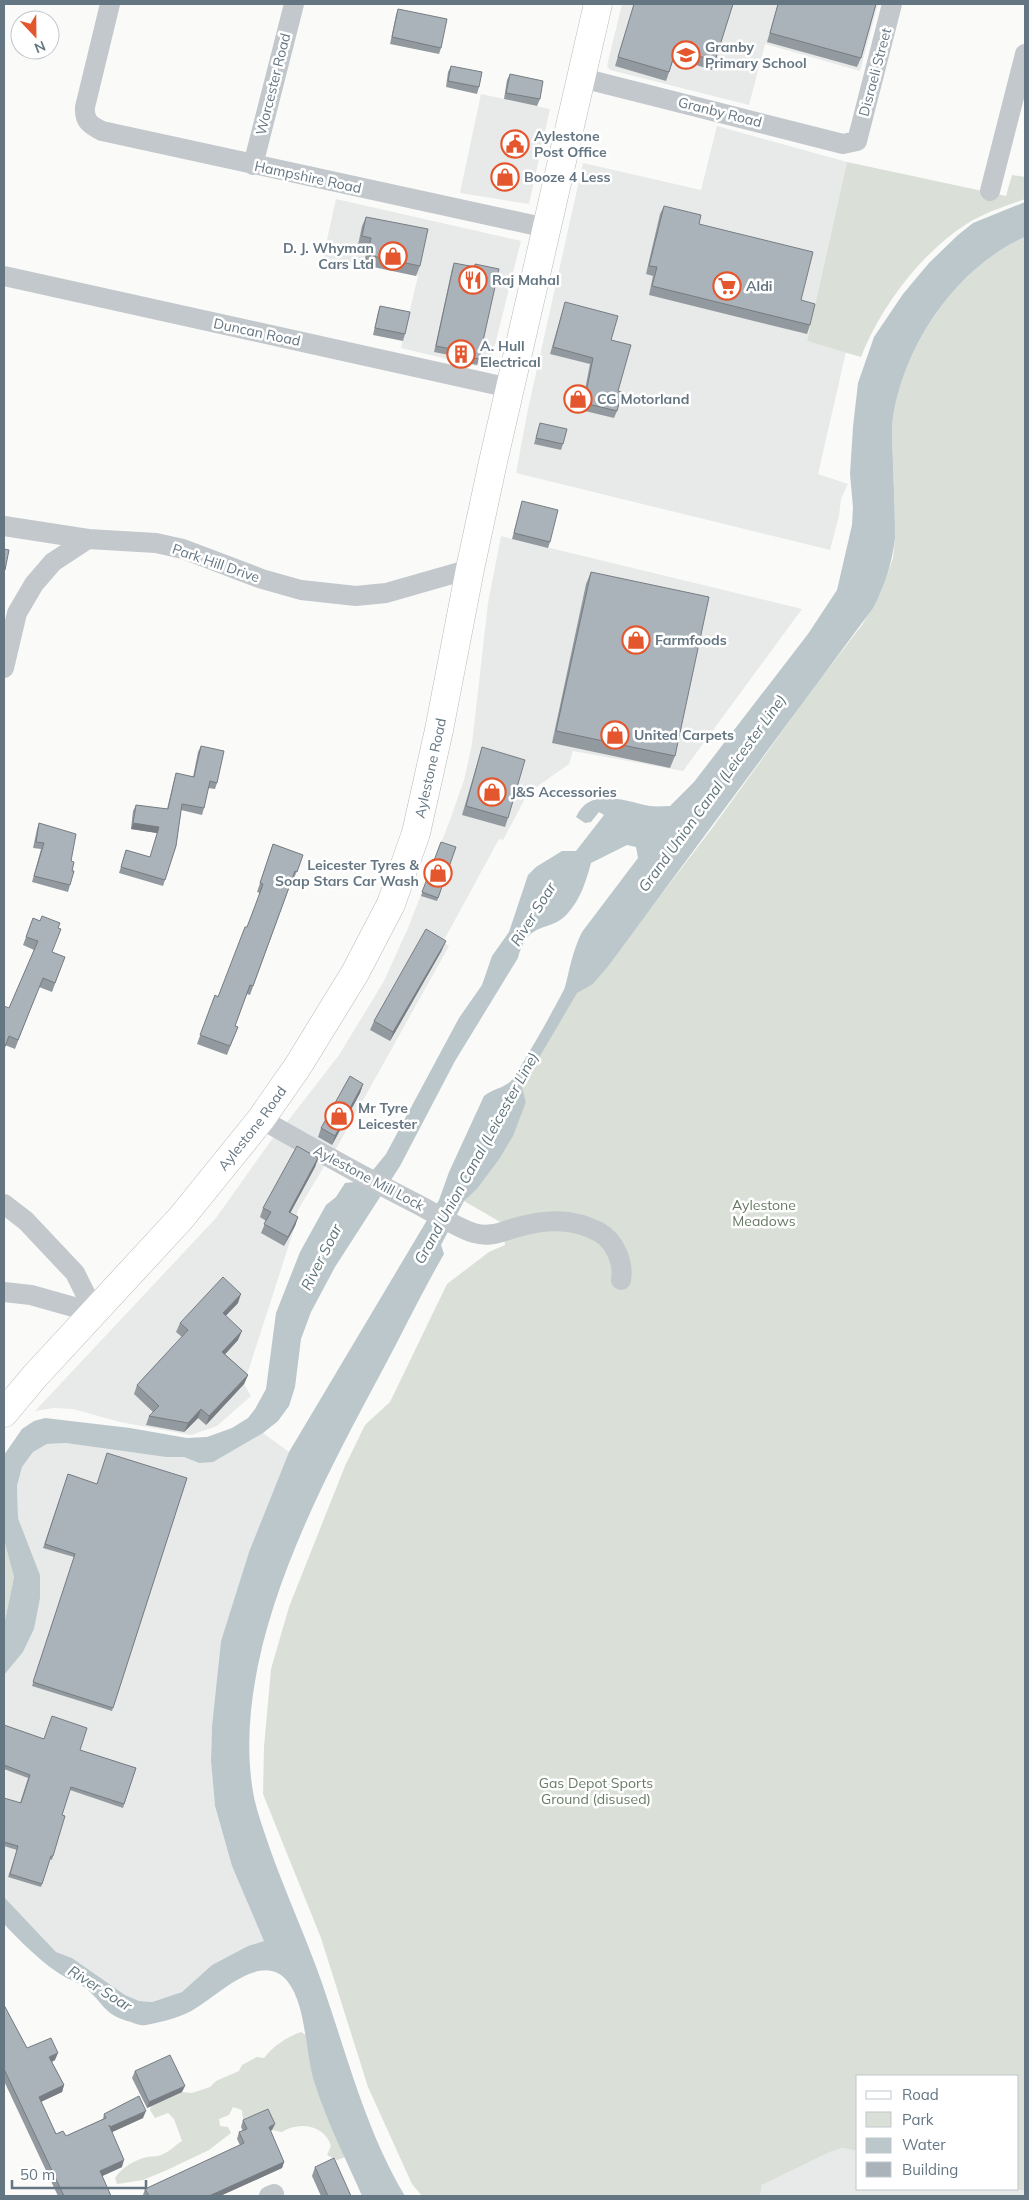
<svg xmlns="http://www.w3.org/2000/svg" width="1029" height="2200" viewBox="0 0 1029 2200" font-family="Mulish,sans-serif">
	<style>
		.built { fill: #e8e9e9 }
		.green { fill: #dadfd7 }
		.water { fill: #bbc7cb }
		.lines { fill: none; stroke-linecap: round; stroke-linejoin: round }
		.primary-casing { stroke: #b5babe; stroke-width: 29 }
		.street { stroke: #c3c8cc; stroke-width: 20 }
		.primary { stroke: #fff; stroke-width: 28 }
		.wall { fill: #929a9f }
		.shaded-wall { fill: #777d82 }
		.building { fill: #aab3b9; stroke: #777d82 }
		.labels { text-anchor: middle; dominant-baseline: central; stroke-width: 5; stroke-linejoin: round; paint-order: stroke }
		.poi-label { font-size: 14px; font-weight: bold; fill: #657683; stroke: #fff; text-anchor: start }
		.street-label { font-size: 14px; fill: #657683; stroke: #fff }
		.park-label { font-size: 14px; fill: #687a64; stroke: #fff }
		.water-label { font-size: 15px; font-style: italic; fill: #60757c; stroke: #fff }
	</style>
	<rect width="100%" height="100%" fill="#fafaf8"/>
	<path class="built" d="M622,4H878L860,71L765,44L749,105L610,70L607,66Z
		M481,94L550,109L529,204L460,193Z
		M717,126L847,162L807,341L846,352L818,474L848,484L841,499L839,516L830,550L516,473L528,409L583,163L701,190Z
		M336,199L521,241L489,369L401,348L418,276L323,258Z
		M501,536L802,609L683,771L573,751L569,764L528,793L503,840L499,839L443,942L449,946L333,1154L284,1126L339,1055L384,981L408,928L450,820L464,780L472,744L488,603Z
		M275,1135L328,1160L298,1210L295,1226L244,1384L251,1396L217,1426L191,1435L120,1422L73,1409L54,1408L35,1411L216,1218Z
		M263,1433L289,1452L249,1552L221,1641L212,1726L211,1761L215,1806L221,1828L232,1866L265,1941L248,1946L212,1965L182,1992L151,2002L139,2001L125,1995L72,1958L56,1952L4,1897V1675L23,1652L34,1629L40,1575L18,1518L17,1486L22,1467L33,1452L47,1444L66,1443L166,1457H184L199,1463L226,1453Z
		M842,2148L858,2151V2189H1016L1025,2191V2196H760L762,2185L830,2152Z"/>
	<path class="green" d="M847,162L1006,196L1012,175L1025,177V199C1006,206 986,212 968,223C922,252 881,306 861,357L807,341Z
		M1025,237V2191L1016,2189H1018V2076H858V2151L842,2148L830,2152L762,2185L760,2196H422L412,2184L368,2087L321,1938L263,1794L264,1747L271,1669L289,1607L345,1466L365,1425L390,1402L447,1284L489,1252L505,1245L502,1223L464,1201L477,1189L498,1161L526,1102L522,1087L577,992L593,984L713,827L815,686L862,625L881,592L893,558L895,538C895,514 894,490 893,466C893,450 891,432 893,417C905,343 956,268 1025,237Z
		M4,1540L14,1577L4,1625Z
		M301,2032L306,2035C310,2079 328,2116 345,2157L337,2160L327,2155L331,2146C325,2125 299,2121 282,2132L272,2130L266,2115L249,2123L243,2119L242,2110L233,2107L229,2115L219,2119L220,2126L228,2127L231,2133L209,2150L167,2170L143,2180L117,2184L115,2178C122,2167 135,2160 147,2157C153,2156 158,2157 163,2154C171,2151 175,2145 182,2141L174,2119L168,2113L155,2118L150,2110L151,2106L182,2092L192,2093L210,2087L216,2081L239,2071L242,2065L257,2057L264,2058C273,2046 287,2037 301,2032Z"/>
	<path class="water" d="M1025,202V237C956,268 905,343 893,417C891,432 893,450 893,466C894,490 895,514 895,538C892,563 885,586 873,608L609,965L593,984L577,993L522,1087L526,1102L513,1136L498,1161L477,1189L464,1201L441,1245L444,1254C422,1292 403,1332 382,1371C318,1490 230,1653 253,1792C256,1810 263,1828 269,1846C285,1892 306,1937 322,1983C347,2055 366,2131 405,2196H362C346,2159 327,2122 315,2084C305,2055 307,2007 288,1982C263,1949 218,1995 196,2008C183,2017 162,2022 146,2025C141,2026 136,2024 131,2022C100,2014 104,2000 81,1985C73,1980 65,1978 57,1972C38,1959 20,1941 4,1924V1897L56,1952L72,1958L125,1995L139,2001L152,2002L182,1992L212,1965L248,1946L264,1941L232,1866L215,1806L211,1761L212,1726L221,1641L249,1552L289,1452L439,1200L449,1172L484,1096C492,1089 504,1088 511,1081C517,1075 563,994 565,987C570,967 573,950 582,932L638,858L636,847L627,845L591,863C586,881 581,898 568,913C550,934 529,918 518,958L455,1061L400,1166L335,1267L311,1312L301,1339L295,1387L289,1406L278,1421L263,1433L213,1462L199,1463L184,1457H166L66,1443L47,1444L33,1452L22,1467L17,1486L18,1518L40,1575V1598L34,1629L23,1652L4,1675V1625L14,1577L4,1540V1455L22,1429L34,1421L45,1418L130,1428L187,1438L207,1437L232,1428L248,1418L255,1409L266,1389L276,1313L300,1252L326,1205L336,1197L345,1183L364,1181L386,1154L459,1018L482,985L492,956L509,932L528,875L536,867L562,851H576L604,815L599,812L591,822L585,823L576,817C590,786 624,801 650,806C656,807 663,806 670,806L694,782L808,634L837,590L852,525L853,507L850,474L853,427L858,383L874,337L903,294L929,263L958,235L973,223Z"/>
	<g class="lines">
		<g class="primary-casing">
			<g id="primary">
				<path id="s1" d="M4,1413L35,1376L181,1218L261,1119L298,1066L355,973L391,904L416,833L439,730L470,569L493,462L598,4"/>
			</g>
		</g>
		<path class="street" d="M110,4L85,107C84,121 90,125 102,131L547,228
			M582,78L843,144L857,141L892,4
			M253,165L294,4
			M990,191L1025,54
			M4,276L510,388
			M4,526L88,539
			M4,668L17,613L34,584L53,562L88,539L156,543L183,549L262,579L301,590L356,596L386,593L470,569
			M261,1119C312,1148 364,1177 417,1204C433,1212 457,1228 474,1233C490,1238 503,1231 518,1227C547,1219 572,1218 599,1232C615,1241 624,1263 621,1280
			M4,1204L26,1221L75,1273L95,1313
			M4,1292L31,1295L95,1313
			M269,2196L274,2194"/>
		<use href="#primary" class="primary"/>
	</g>
	<path class="wall" d="M634,4H733L712,70L674,58L666,81L615,66Z
		M778,4H876L861,58L857,67L767,42Z
		M398,9L441,48L439,54L390,44L396,15Z
		M451,66L479,87L477,94L446,87L448,72Z
		M510,74L540,99L537,106L504,99L507,80Z
		M664,206L699,224L801,300L810,325L807,334L649,295L653,276L646,274L660,214Z
		M366,217L420,266L416,276L364,265L367,247L358,245L362,226Z
		M454,263L474,267L475,264L479,359L477,365L453,360L454,356L434,352L452,269Z
		M565,302L611,340L618,391L617,411L614,418L581,410L590,364L550,354Z
		M380,306L405,334L403,341L373,335L378,312Z
		M540,423L563,444L561,450L534,444Z
		M522,501L550,542L548,548L512,539Z
		M591,572L675,756L670,768L552,743L586,584Z
		M201,746L217,783L215,789L208,788L204,808L202,815L181,810L176,846L163,886L119,873L126,850L150,857L157,833L131,829L133,811L136,805L167,809L174,780L176,773L193,777L198,752Z
		M482,747L508,818L505,827L462,815Z
		M39,823L71,861L70,885L68,892L32,882L41,849L33,848L37,829Z
		M441,842L456,847L437,901L421,896Z
		M273,844L303,855L293,881L292,880L250,995L247,994L235,1026L238,1027L227,1055L197,1044L215,995L218,997L247,927L260,893L257,892Z
		M33,918L58,928L52,952L65,957L52,992L39,987L15,1049L5,1045L9,1008L34,950L23,945Z
		M442,950L390,1041L370,1030L374,1021Z
		M363,1084L360,1093L332,1145L318,1137L321,1128Z
		M318,1158L315,1167L290,1213L298,1217L295,1226L284,1246L261,1233L266,1221L260,1217L263,1208Z
		M238,1303L225,1316L238,1340L225,1354L248,1375L244,1384L206,1425L198,1418L184,1432L146,1425L149,1416L153,1412L134,1394L137,1385L182,1337L176,1332L180,1323Z
		M68,1474L97,1484L187,1478L112,1711L32,1686L74,1557L43,1548Z
		M4,1725L44,1739L80,1750L136,1768L123,1808L70,1790L62,1815L53,1856L52,1860L50,1859L41,1887L8,1877L17,1850L4,1846V1798L20,1803L28,1778L4,1769Z
		M4,2005L27,2048L55,2060L52,2062L64,2085L62,2092L41,2102L56,2134L66,2136L103,2119L104,2114L143,2118L112,2132L122,2167L102,2176L111,2196H58L4,2081Z
		M135,2071L182,2092L147,2108L132,2078Z
		M243,2120L272,2130L270,2131L284,2162L282,2168L220,2196H143V2195L145,2189L240,2145L237,2139L239,2132L243,2131L241,2127Z
		M315,2167L351,2196H321L312,2176Z"/>
	<path class="shaded-wall" d="M133,823L159,827L157,833L131,829Z
		M446,941L442,950L390,1041L393,1032Z
		M363,1084L360,1093L332,1145L335,1136Z
		M318,1158L315,1167L286,1221L289,1212Z
		M298,1217L295,1226L284,1246L288,1237Z
		M241,1294L238,1303L219,1323L223,1313Z
		M242,1331L238,1340L219,1361L222,1352Z
		M248,1375L244,1384L206,1425L209,1416Z
		M201,1409L198,1418L184,1432L188,1423Z
		M58,2053L55,2060L47,2064L49,2057Z
		M64,2085L62,2092L36,2104L39,2097Z
		M185,2086L182,2092L147,2108L149,2102Z
		M146,2111L143,2118L108,2134L110,2127Z
		M275,2124L272,2130L266,2133L269,2127Z
		M124,2160L122,2167L98,2178L100,2171Z
		M284,2162L282,2168L220,2196H209Z"/>
	<path class="building" d="M634,4H733L715,61L676,49L669,72L618,57Z
		M778,4H876L861,58L770,33Z
		M398,9L447,19L441,48L392,37Z
		M451,66L482,72L479,87L448,81Z
		M510,74L543,81L540,99L506,93Z
		M664,206L701,215L699,224L813,252L801,300L815,304L810,325L652,286L657,267L649,266Z
		M366,217L428,229L420,266L367,255L371,238L362,236Z
		M454,263L475,267V264L499,269L479,359L455,354L456,350L436,346Z
		M565,302L618,316L611,340L631,345L618,391L622,392L617,411L584,403L593,358L553,347Z
		M380,306L410,312L405,334L375,328Z
		M540,423L567,429L563,444L536,438Z
		M522,501L558,510L550,542L514,533Z
		M4,549L9,550L5,570L4,569Z
		M591,572L709,597L675,756L556,731Z
		M201,746L224,751L217,783L210,781L204,808L182,804L176,846L165,880L121,867L126,850L150,857L159,827L133,823L136,805L168,809L176,773L194,777Z
		M482,747L525,760L508,818L466,806Z
		M39,823L76,834L71,861L74,862L72,871H74L70,885L34,876L44,843L36,842Z
		M441,842L456,847L438,898L422,892Z
		M273,844L303,855L297,872L295,871L253,986L250,985L235,1026L238,1027L230,1046L200,1035L215,995L218,997L245,927H247L255,906L263,884L260,883Z
		M42,916L60,923L58,928L61,929L52,952L65,957L55,983L43,978L18,1040L9,1036L4,1049V1006L9,1008L38,941L26,937L33,918L40,921Z
		M426,929L446,941L393,1032L374,1021Z
		M350,1076L363,1084L335,1136L321,1128Z
		M297,1146L318,1158L289,1212L298,1217L288,1237L264,1224L271,1212L263,1208Z
		M223,1277L241,1294L223,1313L242,1331L222,1352L248,1375L209,1416L201,1409L188,1423L149,1416L159,1406L137,1385L188,1330L180,1323Z
		M107,1453L187,1478L113,1708L33,1682L75,1554L45,1544L68,1474L97,1484Z
		M52,1716L87,1728L80,1750L136,1768L124,1804L71,1787L62,1815L65,1816L53,1856H51L42,1884L10,1874L18,1846L4,1842V1798L21,1803L30,1775L4,1765V1725L44,1739Z
		M4,2005L27,2048L51,2038L58,2053L49,2057L64,2085L39,2097L56,2134L63,2131L66,2136L106,2118L104,2114L139,2096L146,2111L110,2127L109,2125L124,2160L100,2171L111,2196H64L4,2069Z
		M170,2055L185,2086L149,2102L135,2071Z
		M268,2109L275,2124L269,2127L284,2162L209,2196H149L145,2189L244,2143L239,2132L247,2129L243,2120Z
		M334,2158L351,2196H328L315,2167Z"/>
	<defs>
		<g id="school-ring" transform="scale(1.4375)"><circle r="9.5" fill="#fff" stroke="#e4572e" stroke-width="1.5"/><path d="M0-5L7-2L0 1L-7-2ZM-4 1L0 2.5L4 1V4Q0 6-4 4Z" fill="#e4572e"/></g>
		<g id="civic-ring" transform="scale(1.4375)"><circle r="9.5" fill="#fff" stroke="#e4572e" stroke-width="1.5"/><path d="M-.6-6.5H3V-4.5H.6V-3L4-1V1h2V6H-6V1h2V-1L-.6-3ZM-1.2 2.5V6h2.4V2.5Z" fill="#e4572e"/></g>
		<g id="shop-ring" transform="scale(1.4375)"><circle r="9.5" fill="#fff" stroke="#e4572e" stroke-width="1.5"/><path d="M-5-2.5h2.3a2.7 3.5 0 0 1 5.4 0H5L5.5 6h-11ZM-1.5-2.5h3a1.5 2.3 0 0 0-3 0Z" fill="#e4572e"/></g>
		<g id="restaurant-ring" transform="scale(1.4375)"><circle r="9.5" fill="#fff" stroke="#e4572e" stroke-width="1.5"/><path d="M-5-6h1v4h1v-4h1v4h1v-4h1v5L-1.5 .5V6h-2V.5L-5-1ZM5-6V6H3V1.5H1.5Q1.5-4 5-6Z" fill="#e4572e"/></g>
		<g id="supermarket-ring" transform="scale(1.4375)"><circle r="9.5" fill="#fff" stroke="#e4572e" stroke-width="1.5"/><path d="M-6-5.5h2.5l.6 2H6L4.5 2H-2.5L-4.4-4H-6ZM-1.5 3.2a1.3 1.3 0 1 0 .1 0ZM3 3.2a1.3 1.3 0 1 0 .1 0Z" fill="#e4572e"/></g>
		<g id="building-ring" transform="scale(1.4375)"><circle r="9.5" fill="#fff" stroke="#e4572e" stroke-width="1.5"/><path d="M-4-6H4V6H1V3H-1V6H-4ZM-2.5-4.3h1.7v1.8h-1.7ZM.8-4.3h1.7v1.8H.8ZM-2.5-1h1.7V.8h-1.7ZM.8-1h1.7V.8H.8Z" fill="#e4572e"/></g>
	</defs>
	<g fill-rule="evenodd">
		<use href="#school-ring" x="686" y="55"/>
		<use href="#civic-ring" x="515" y="144"/>
		<use href="#shop-ring" x="505" y="177"/>
		<use href="#shop-ring" x="393" y="256"/>
		<use href="#restaurant-ring" x="473" y="280"/>
		<use href="#supermarket-ring" x="727" y="286"/>
		<use href="#building-ring" x="461" y="354"/>
		<use href="#shop-ring" x="578" y="399"/>
		<use href="#shop-ring" x="636" y="640"/>
		<use href="#shop-ring" x="615" y="735"/>
		<use href="#shop-ring" x="492" y="792"/>
		<use href="#shop-ring" x="438" y="873"/>
		<use href="#shop-ring" x="339" y="1116"/>
	</g>
	<g class="labels">
		<g class="poi-label">
			<text x="705" y="47">Granby<tspan x="705" dy="16">Primary School</tspan></text>
			<text x="534" y="136">Aylestone<tspan x="534" dy="16">Post Office</tspan></text>
			<text x="524" y="177">Booze 4 Less</text>
			<text x="374" y="248" text-anchor="end">D. J. Whyman<tspan x="374" dy="16">Cars Ltd</tspan></text>
			<text x="492" y="280">Raj Mahal</text>
			<text x="746" y="286">Aldi</text>
			<text x="480" y="346">A. Hull<tspan x="480" dy="16">Electrical</tspan></text>
			<text x="597" y="399">CG Motorland</text>
			<text x="655" y="640">Farmfoods</text>
			<text x="634" y="735">United Carpets</text>
			<text x="511" y="792">J&amp;S Accessories</text>
			<text x="419" y="865" text-anchor="end">Leicester Tyres &amp;<tspan x="419" dy="16">Soap Stars Car Wash</tspan></text>
			<text x="358" y="1108">Mr Tyre<tspan x="358" dy="16">Leicester</tspan></text>
		</g>
		<g class="street-label">
			<text transform="translate(875 72) rotate(-75)">Disraeli Street</text>
			<text transform="translate(273 84) rotate(-76)">Worcester Road</text>
			<text transform="translate(720 112) rotate(14)">Granby Road</text>
			<text transform="translate(308 177) rotate(12)">Hampshire Road</text>
			<text transform="translate(257 332) rotate(12)">Duncan Road</text>
			<text transform="translate(216 563) rotate(19)">Park Hill Drive</text>
			<text stroke="none"><textPath href="#s1" startOffset="784">Aylestone Road</textPath></text>
			<text stroke="none"><textPath href="#s1" startOffset="378">Aylestone Road</textPath></text>
			<text transform="translate(369 1178) rotate(28)">Aylestone Mill Lock</text>
		</g>
		<g class="park-label">
			<text x="764" y="1205">Aylestone<tspan x="764" dy="16">Meadows</tspan></text>
			<text x="596" y="1783">Gas Depot Sports<tspan x="596" dy="16">Ground (disused)</tspan></text>
		</g>
		<g class="water-label">
			<text transform="translate(712 793) rotate(-54)">Grand Union Canal (Leicester Line)</text>
			<text transform="translate(533 914) rotate(-58)">River Soar</text>
			<text transform="translate(476 1158) rotate(-61)">Grand Union Canal (Leicester Line)</text>
			<text transform="translate(321 1257) rotate(-63)">River Soar</text>
			<text transform="translate(100 1988) rotate(32)">River Soar</text>
		</g>
	</g>
	<rect width="1029" height="2200" fill="none" stroke="#657683" stroke-width="10"/>
	<rect x="856" y="2075" width="162" height="115" fill="#ffffff" stroke="#c1c8cd"/>
	<rect x="866" y="2091" width="25" height="8" fill="#ffffff" stroke="#c1c8cd"/>
	<text x="902" y="2100" font-size="15" fill="#657683">Road</text>
	<rect x="866" y="2112" width="25" height="15" fill="#dadfd7" stroke="#c1c8cd"/>
	<text x="902" y="2125" font-size="15" fill="#657683">Park</text>
	<rect x="866" y="2138" width="25" height="15" fill="#bbc7cb" stroke="#c1c8cd"/>
	<text x="902" y="2150" font-size="15" fill="#657683">Water</text>
	<rect x="866" y="2162" width="25" height="15" fill="#aab3b9" stroke="#c1c8cd"/>
	<text x="902" y="2175" font-size="15" fill="#657683">Building</text>
	<g transform="translate(35 35) rotate(158)"><circle r="24" fill="#ffffff" stroke="#c1c8cd"/>
	<path d="M0-4L9 19L0 12L-9 19Z" fill="#e4572e"/>
	<text y="-8" font-size="14" font-weight="bold" text-anchor="middle" fill="#657683">N</text>
	</g>
	<path d="M12 2180v8h134v-8" fill="none" stroke="#657683" stroke-width="2.5"/>
	<text x="20" y="2180" font-size="15" fill="#657683" stroke="#ffffff" stroke-width="4" paint-order="stroke">50 m</text>
</svg>
